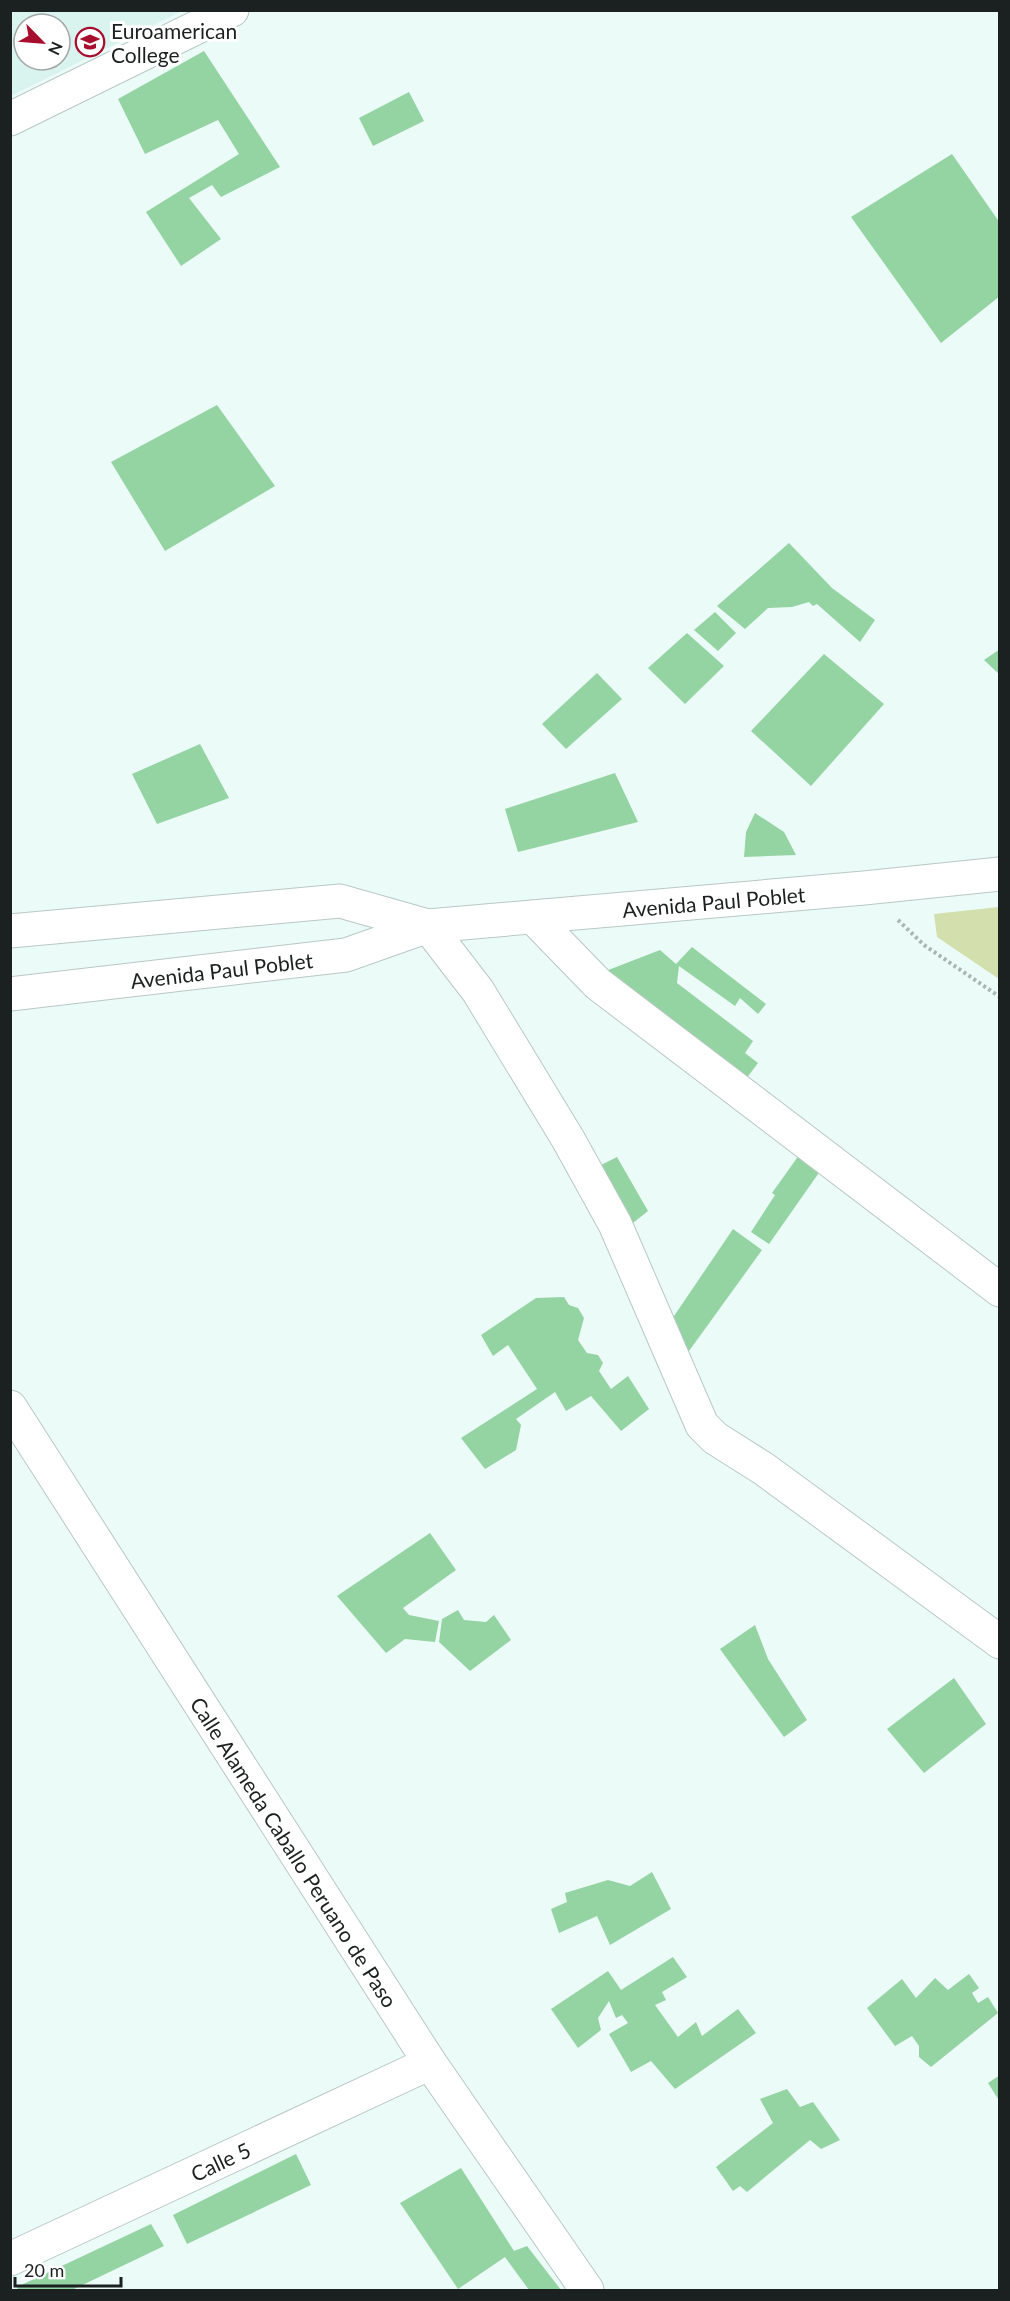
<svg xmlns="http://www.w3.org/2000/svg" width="1010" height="2301" viewBox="0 0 1010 2301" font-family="Lato,sans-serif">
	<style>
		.built { fill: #d9f3ee; fill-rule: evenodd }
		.green { fill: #d4dfae }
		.building { fill: #94d3a2 }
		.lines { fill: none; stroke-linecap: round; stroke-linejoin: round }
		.minor-casing { stroke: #b9c8c5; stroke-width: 35 }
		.major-casing { stroke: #b9c8c5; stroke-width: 35 }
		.path { stroke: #a9b6b4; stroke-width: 4; stroke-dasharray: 3 3; stroke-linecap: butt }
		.minor { stroke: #fff; stroke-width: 33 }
		.major { stroke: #fff; stroke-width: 33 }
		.labels { text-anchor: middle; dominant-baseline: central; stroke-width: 6; stroke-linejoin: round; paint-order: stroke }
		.poi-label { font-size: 21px; fill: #1b2120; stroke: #fff; text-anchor: start }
		.street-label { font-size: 21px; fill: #1b2120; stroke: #fff }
	</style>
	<rect width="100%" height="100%" fill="#ebfbf8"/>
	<path class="built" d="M11,10H182V11L11,96ZM24,24H60V60H24Z"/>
	<path class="green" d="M999,907H1000L999,979L937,937L934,914Z"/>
	<path class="building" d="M204,51L280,167L221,197L212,185L189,198L221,239L181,266L146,212L239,154L218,120L145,154L118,99Z
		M409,92L424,121L373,146L359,118Z
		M952,154L1000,223V296L941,343L851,217Z
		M217,405L275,486L165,551L111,462Z
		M789,543L832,588L875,620L860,642L817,604L813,606L809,602L792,607L768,608L745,629L717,606Z
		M715,612L736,633L718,651L694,630Z
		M687,633L724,666L685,704L648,668Z
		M1000,649V675L984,660Z
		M824,654L884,704L811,786L751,731Z
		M597,673L622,699L566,749L542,724Z
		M200,744L229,798L157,824L132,774Z
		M615,773L638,822L518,852L505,809Z
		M755,813L784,832L796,855L744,857L746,832Z
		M692,947L766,1004L758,1014L740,998L735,1006L679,966L677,983L753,1041L745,1053L758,1063L743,1083L598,974L660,950L676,964Z
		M802,1151L823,1167L769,1244L751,1232L775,1195L772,1193Z
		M617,1157L648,1211L629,1226L597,1167Z
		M733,1229L762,1250L684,1358L670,1322Z
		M564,1297L569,1305L578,1308L584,1318L578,1340L587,1353L598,1355L603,1363L599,1371L611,1389L628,1376L649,1409L621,1431L591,1396L566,1411L555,1392L516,1419L521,1425L516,1450L485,1469L461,1438L537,1389L508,1345L493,1356L481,1335L536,1298Z
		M430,1533L456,1570L403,1608L409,1615L439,1621L435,1642L405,1639L386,1653L337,1596Z
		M458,1610L464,1620L486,1622L494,1615L511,1640L470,1671L439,1642L442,1619Z
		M755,1625L768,1659L807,1720L784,1737L720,1649Z
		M954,1678L986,1724L924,1773L887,1729Z
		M652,1872L671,1909L610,1945L597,1916L559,1933L551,1909L567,1902L565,1893L608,1880L630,1886Z
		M673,1957L687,1977L662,1992L666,2000L655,2005L678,2037L696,2022L702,2036L738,2009L756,2033L675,2089L651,2061L631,2072L609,2034L628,2023L622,2015L616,2018L609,2001L598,2018L601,2030L578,2048L551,2009L608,1971L621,1990Z
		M969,1974L979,1988L972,1993L978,2003L988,1997L998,2013L931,2067L919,2057V2046L912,2036L895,2046L867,2008L902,1979L916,1998L935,1978L948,1990Z
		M1000,2075V2102L988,2083Z
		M787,2089L800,2107L813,2102L840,2140L821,2149L810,2140L747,2192L740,2186L733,2191L716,2167L773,2123L760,2099Z
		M296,2154L311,2185L187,2244L173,2215Z
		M461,2168L514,2251L527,2246L561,2290H529L505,2257L458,2289L400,2203Z
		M151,2224L164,2246L72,2290H18L17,2287Z"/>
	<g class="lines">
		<g class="minor-casing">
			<g id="minor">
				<path d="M10,119L232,10"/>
				<path d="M533,917L598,984L1000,1290"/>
				<path d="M428,926L478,991L568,1139L615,1224L702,1425L715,1438L764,1469L1000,1642"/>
				<path id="s1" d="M10,1407L430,2063L587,2290"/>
				<path id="s2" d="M10,2259L430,2063"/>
			</g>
		</g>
		<g class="major-casing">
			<g id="major">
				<path d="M10,931L340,901L428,926"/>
				<path id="s3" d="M10,994L346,955L428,926L864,888L1000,874"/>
			</g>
		</g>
		<path class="path" d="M898,920L924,945L1000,997"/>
		<use href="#minor" class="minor"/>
		<use href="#major" class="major"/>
	</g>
	<defs>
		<g id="school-ring" transform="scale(1.5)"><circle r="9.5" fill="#fff" stroke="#a70d2c" stroke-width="1.5"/><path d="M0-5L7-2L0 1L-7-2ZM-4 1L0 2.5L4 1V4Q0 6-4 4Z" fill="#a70d2c"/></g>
	</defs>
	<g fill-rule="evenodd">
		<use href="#school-ring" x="90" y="42"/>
	</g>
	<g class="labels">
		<g class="poi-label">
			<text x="111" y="30">Euroamerican<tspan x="111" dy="24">College</tspan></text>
		</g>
		<g class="street-label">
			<text stroke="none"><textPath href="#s3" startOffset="712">Avenida Paul Poblet</textPath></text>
			<text stroke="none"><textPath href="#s3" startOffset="213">Avenida Paul Poblet</textPath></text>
			<text stroke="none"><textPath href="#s1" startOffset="528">Calle Alameda Caballo Peruano de Paso</textPath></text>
			<text stroke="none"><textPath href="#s2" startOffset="232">Calle 5</textPath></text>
		</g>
	</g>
	<rect width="1010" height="2301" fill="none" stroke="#1b2120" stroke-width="24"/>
	<g transform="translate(42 42) rotate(115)"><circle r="28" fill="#ffffff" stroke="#a4a6a6" stroke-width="1.5"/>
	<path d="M0-4.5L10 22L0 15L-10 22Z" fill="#a70d2c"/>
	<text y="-9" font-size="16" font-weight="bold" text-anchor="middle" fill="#1b2120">N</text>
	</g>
	<path d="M15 2277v9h106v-9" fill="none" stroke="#1b2120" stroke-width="3"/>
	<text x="24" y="2277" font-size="18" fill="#1b2120" stroke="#ffffff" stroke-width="4.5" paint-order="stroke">20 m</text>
</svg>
